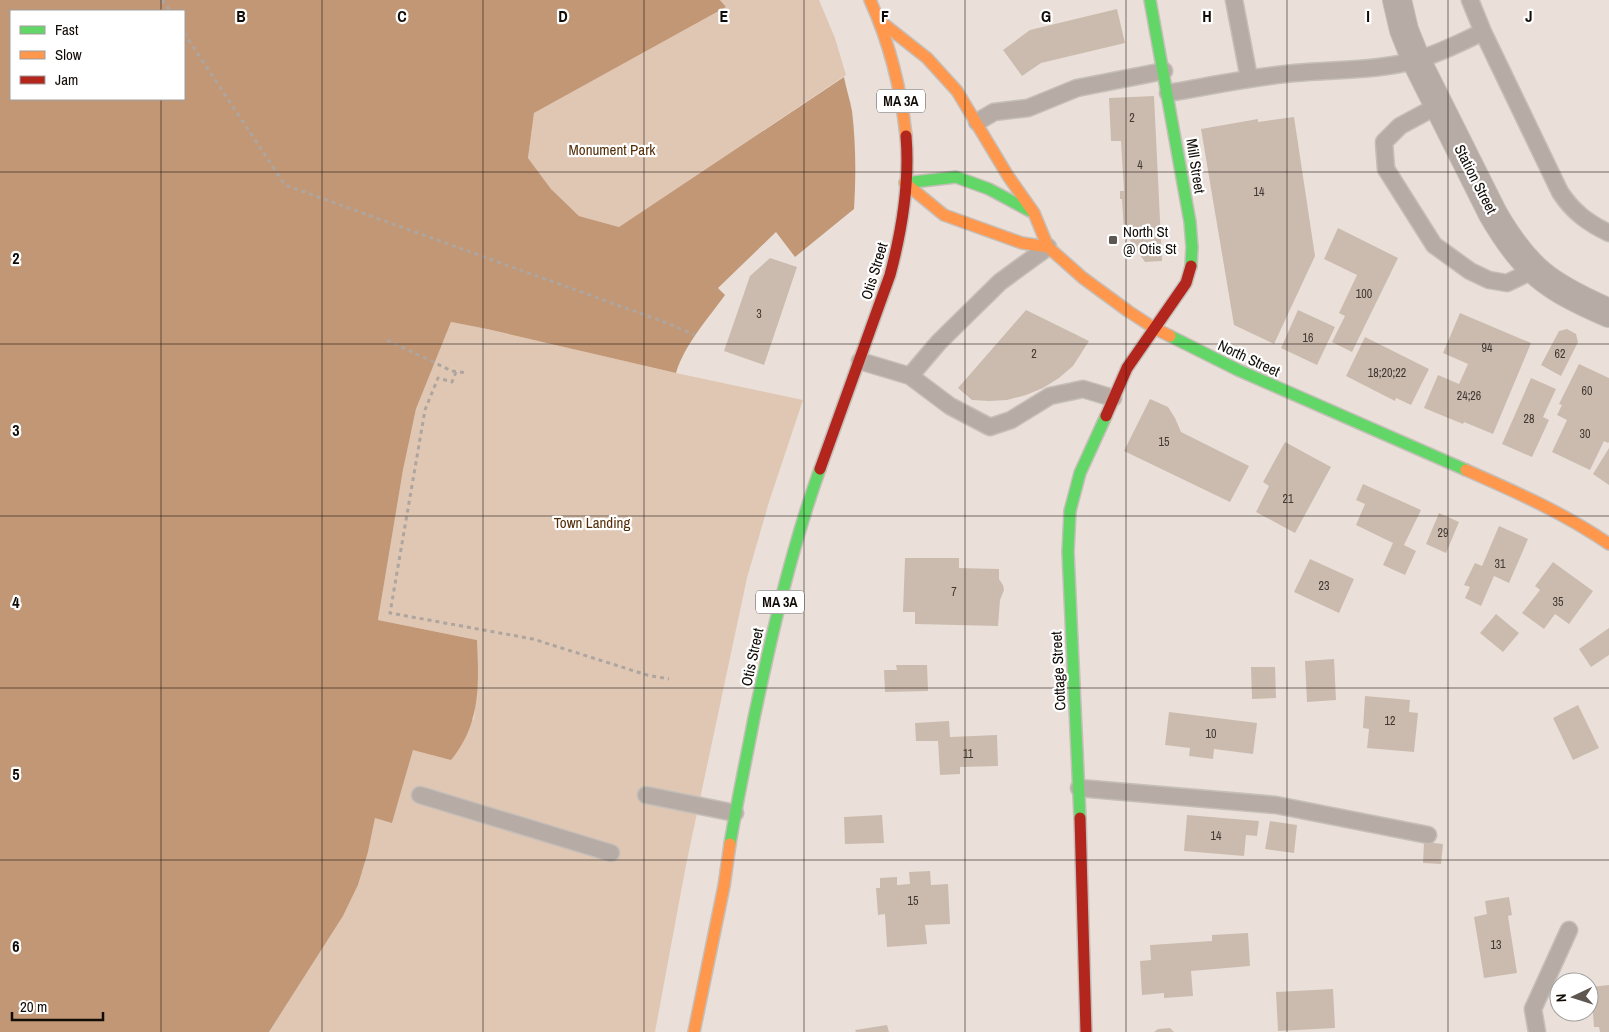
<svg xmlns="http://www.w3.org/2000/svg" width="1609" height="1032" viewBox="0 0 1609 1032" font-family="'Archivo Narrow',sans-serif">
	<style>
		.green { fill: #e0c7b4 }
		.water { fill: #c29775; fill-rule: evenodd }
		.building { fill: #cbbbaf }
		.lines { fill: none; stroke-linecap: round; stroke-linejoin: round }
		.lane-casing { stroke: #c6bfb9; stroke-width: 19 }
		.street-casing { stroke: #c6bfb9; stroke-width: 30 }
		.fast-casing { stroke: #c6bfb9; stroke-width: 14 }
		.slow-casing { stroke: #c6bfb9; stroke-width: 14 }
		.jam-casing { stroke: #c6bfb9; stroke-width: 14 }
		.path { stroke: #aea59f; stroke-width: 3; stroke-dasharray: 4 4; stroke-linecap: butt }
		.lane { stroke: #b6aca5; stroke-width: 16 }
		.street { stroke: #b6aca5; stroke-width: 28 }
		.fast { stroke: #63d668; stroke-width: 11 }
		.slow { stroke: #ff974d; stroke-width: 11 }
		.jam { stroke: #b3261e; stroke-width: 11 }
		.grid { fill: none; stroke: #120c07; stroke-width: 1; stroke-opacity: 0.55 }
		.poi-dot { fill: #5e5650; stroke: #fff; stroke-width: 2 }
		.labels { text-anchor: middle; dominant-baseline: central; stroke-width: 4.5; stroke-linejoin: round; paint-order: stroke }
		.number-label { font-size: 12px; fill: #403831 }
		.shield { fill: #fff; stroke: #595551; stroke-width: 1 }
		.shield-label { font-size: 14px; font-weight: bold; fill: #120c07 }
		.park-label { font-size: 15px; fill: #542d08; stroke: #fff }
		.street-label { font-size: 15px; fill: #120c07; stroke: #fff }
		.poi-label { font-size: 15px; fill: #120c07; stroke: #fff; text-anchor: start }
		.grid-label { font-size: 16px; text-anchor: middle; font-weight: bold; fill: #120c07; stroke: #fff; stroke-width: 4.5; stroke-linejoin: round; paint-order: stroke }
	</style>
	<rect width="100%" height="100%" fill="#eae0d9"/>
	<path class="green" d="M720,0H819L835,38L846,75L619,227L579,216L551,189L528,158L534,113L726,7Z
		M451,322L487,329L676,373L803,400L769,502L747,578L686,865L655,1032H269L343,916L358,885L368,852L375,817L392,822L413,749L474,719L478,676L477,640L378,620L403,470L416,409Z"/>
	<path class="water" d="M0,0H720L726,7L534,113L528,158L551,189L579,216L619,227L844,77C846,88 850,100 852,111C856,144 856,177 854,209L795,257L776,232L718,288L725,295C707,320 685,344 676,373L487,329L451,322L416,409L403,470L378,620L477,640C479,684 481,724 451,760L413,750L392,823L375,818L368,852L358,885L343,916L269,1032H0ZM11,11H184V99H11Z"/>
	<path class="building" d="M1117,9L1125,43L1041,63L1022,76L1003,50L1030,30Z
		M1154,96L1162,261L1145,262L1124,232L1122,199H1120V191H1124L1121,141H1111L1109,98Z
		M1294,117L1315,256L1274,344L1234,325L1201,129L1258,119V122Z
		M1338,228L1398,258L1352,352L1332,342L1345,316L1339,313L1357,275L1324,259Z
		M770,258L797,267L764,365L724,351L750,276Z
		M1026,310L1089,341L1073,366L1059,378L1043,388L1026,395L1007,400L989,401L972,400L958,388Z
		M1298,310L1335,327L1317,365L1281,348Z
		M1460,313L1531,343L1493,434L1464,422L1463,424L1424,408L1438,375L1459,384L1468,364L1443,353Z
		M1567,329L1576,334L1578,342L1561,376L1541,365L1559,331Z
		M1365,337L1429,369L1411,405L1396,398L1395,401L1346,376Z
		M1579,364L1609,378V442L1608,443L1604,441L1590,470L1552,452L1567,420L1557,415L1562,405L1559,404Z
		M1531,378L1556,389L1543,417L1549,420L1532,457L1502,444Z
		M1150,399L1168,407L1175,418L1181,432L1249,466L1230,502L1124,451Z
		M1285,442L1331,467L1295,533L1256,512L1269,486L1263,482Z
		M1609,448V485L1593,474Z
		M1363,484L1421,510L1404,545L1416,551L1405,575L1383,565L1393,543L1356,525L1365,504L1356,500Z
		M1439,513L1459,522L1446,553L1426,544Z
		M1499,526L1528,539L1509,583L1494,576L1481,606L1465,598L1470,587L1464,585L1475,563L1482,566Z
		M905,558H959V568L999,569V579L1003,585L1004,590L1000,600L998,626L915,624V612H903Z
		M1310,559L1354,579L1339,613L1294,592Z
		M1553,562L1593,591L1569,624L1555,614L1544,629L1522,613L1540,590L1535,586Z
		M1496,614L1519,633L1503,652L1480,633Z
		M1609,628V655L1591,667L1579,649Z
		M1334,659L1336,700L1307,702L1305,661Z
		M896,665H927L928,691L885,692L884,670H897Z
		M1251,667H1275L1276,698L1252,699Z
		M1365,696L1410,700L1409,712L1418,713L1414,752L1367,748L1369,729L1363,728Z
		M1578,705L1599,748L1573,760L1553,718Z
		M1169,712L1257,723L1253,754L1214,749L1213,759L1189,756L1190,748L1165,745Z
		M949,721L950,737L997,735L998,766L960,767V774L940,775L938,741H916L915,723Z
		M882,815L884,843L845,844L844,817Z
		M1187,815L1259,821L1257,836L1246,835L1244,856L1184,851Z
		M1270,821L1297,825L1294,853L1265,849Z
		M1424,842L1443,844L1441,864L1423,863Z
		M930,871L931,885L948,884L950,924L925,925L927,944L887,947L885,914L878,915L876,888H880V878L897,877V885L910,884L909,872Z
		M1509,897L1512,915L1508,916L1517,973L1484,978L1474,917L1487,914L1485,901Z
		M1248,933L1250,966L1191,971L1193,996L1164,998V993L1142,995L1140,961L1151,960L1150,945L1212,941V935Z
		M1609,985V1032H1600L1599,1027H1594L1591,987Z
		M1333,989L1335,1028L1278,1031L1276,992Z
		M887,1025L889,1032H856L855,1030Z
		M1170,1028L1174,1032H1154L1158,1029Z"/>
	<g class="lines">
		<g class="lane-casing">
			<path id="lane" d="M1234,0L1249,78
				M1470,0L1483,32L1560,192C1573,212 1588,223 1609,233
				M1168,93C1210,86 1252,77 1295,73C1335,69 1378,71 1416,60C1439,54 1461,42 1483,32
				M1439,105L1400,126L1384,142L1386,169L1434,245L1470,271L1489,280L1507,283L1534,270
				M977,122L994,112L1028,108L1077,88L1164,71
				M860,361L910,376L950,406L990,427L1011,420L1050,396L1083,389L1113,398
				M910,376L939,342L1000,282L1048,247
				M1079,788L1276,805L1428,835
				M420,795L611,853
				M646,795L735,813
				M1537,1032L1533,1009L1569,930"/>
		</g>
		<g class="street-casing">
			<path id="street" d="M1397,0L1404,30L1416,60L1493,214C1526,271 1549,287 1609,313"/>
		</g>
		<g class="fast-casing">
			<path id="fast" d="M1150,0L1190,222L1192,247L1191,266
				M905,183L956,177L989,189L1030,211
				M1170,336L1238,370L1466,470
				M1080,818L1068,552L1070,511L1080,473L1106,416
				M730,844C737,802 746,760 754,718C772,633 791,550 820,469"/>
		</g>
		<g class="slow-casing">
			<path id="slow" d="M870,0C890,44 901,88 906,136
				M880,21L927,58L957,91L1008,176L1034,213L1048,247L1083,278L1128,311L1154,328L1170,336
				M905,183L944,215L1022,243L1048,247
				M1466,470C1516,492 1564,513 1609,544
				M694,1032L724,886L730,844"/>
		</g>
		<g class="jam-casing">
			<path id="jam" d="M1106,416L1127,368L1186,283L1191,266
				M820,469L890,275C902,230 910,183 906,136
				M1080,818L1086,1032"/>
		</g>
		<path class="path" d="M162,0L170,11
			M184,33L285,185L667,323L695,335
			M387,340L452,371L467,373
			M456,372L452,382L438,378L425,410L390,613L533,639L647,675L669,679"/>
		<use href="#lane" class="lane"/>
		<use href="#street" class="street"/>
		<use href="#fast" class="fast"/>
		<use href="#slow" class="slow"/>
		<use href="#jam" class="jam"/>
	</g>
	<path class="grid" d="M161,0V11M322,0V1032M483,0V1032M644,0V1032M804,0V1032M965,0V1032M1126,0V1032M1287,0V1032M1448,0V1032M161,99V1032M0,172H1609M0,344H1609M0,516H1609M0,688H1609M0,860H1609"/>
	<rect class="poi-dot" x="1108" y="235" width="10" height="10" rx="2.5"/>
	<g class="labels">
		<g class="number-label">
			<text x="1132" y="118">2</text>
			<text x="1140" y="165">4</text>
			<text x="1259" y="192">14</text>
			<text x="1364" y="294">100</text>
			<text x="759" y="314">3</text>
			<text x="1308" y="338">16</text>
			<text x="1487" y="348">94</text>
			<text x="1034" y="354">2</text>
			<text x="1560" y="354">62</text>
			<text x="1387" y="373">18;20;22</text>
			<text x="1587" y="391">60</text>
			<text x="1469" y="396">24;26</text>
			<text x="1529" y="419">28</text>
			<text x="1585" y="434">30</text>
			<text x="1164" y="442">15</text>
			<text x="1288" y="499">21</text>
			<text x="1443" y="533">29</text>
			<text x="1500" y="564">31</text>
			<text x="1324" y="586">23</text>
			<text x="954" y="592">7</text>
			<text x="1558" y="602">35</text>
			<text x="1390" y="721">12</text>
			<text x="1211" y="734">10</text>
			<text x="968" y="754">11</text>
			<text x="1216" y="836">14</text>
			<text x="913" y="901">15</text>
			<text x="1496" y="945">13</text>
		</g>
		<g class="shield">
			<rect x="877" y="89.5" width="48" height="23" rx="4"/>
			<rect x="756" y="590.5" width="48" height="23" rx="4"/>
		</g>
		<g class="shield-label">
			<text x="901" y="101">MA 3A</text>
			<text x="780" y="602">MA 3A</text>
		</g>
		<g class="park-label">
			<text x="612" y="149">Monument Park</text>
			<text x="592" y="522">Town Landing</text>
		</g>
		<g class="street-label">
			<text transform="translate(1196 166) rotate(81)">Mill Street</text>
			<text transform="translate(1476 179) rotate(63)">Station Street</text>
			<text transform="translate(874 271) rotate(-73)">Otis Street</text>
			<text transform="translate(1249 358) rotate(25)">North Street</text>
			<text transform="translate(752 657) rotate(-78)">Otis Street</text>
			<text transform="translate(1058 671) rotate(-93)">Cottage Street</text>
		</g>
		<g class="poi-label">
			<text x="1123" y="231">North St<tspan x="1123" dy="17">@ Otis St</tspan></text>
		</g>
	</g>
	<g class="grid-label">
		<text x="241" y="22">B</text>
		<text x="402" y="22">C</text>
		<text x="563" y="22">D</text>
		<text x="724" y="22">E</text>
		<text x="885" y="22">F</text>
		<text x="1046" y="22">G</text>
		<text x="1207" y="22">H</text>
		<text x="1368" y="22">I</text>
		<text x="1529" y="22">J</text>
		<text x="16" y="264">2</text>
		<text x="16" y="436">3</text>
		<text x="16" y="608">4</text>
		<text x="16" y="780">5</text>
		<text x="16" y="952">6</text>
	</g>
	<rect x="10" y="10" width="175" height="90" fill="#ffffff" stroke="#a09e9c"/>
	<rect x="20" y="26" width="25" height="8" fill="#63d668" stroke="#a09e9c"/>
	<text x="55" y="35" font-size="15" fill="#120c07">Fast</text>
	<rect x="20" y="51" width="25" height="8" fill="#ff974d" stroke="#a09e9c"/>
	<text x="55" y="60" font-size="15" fill="#120c07">Slow</text>
	<rect x="20" y="76" width="25" height="8" fill="#b3261e" stroke="#a09e9c"/>
	<text x="55" y="85" font-size="15" fill="#120c07">Jam</text>
	<g transform="translate(1574 997) rotate(266)"><circle r="24" fill="#ffffff" stroke="#a09e9c"/>
	<path d="M0-4L9 19L0 12L-9 19Z" fill="#5e5650"/>
	<text y="-8" font-size="14" font-weight="bold" text-anchor="middle" fill="#120c07">N</text>
	</g>
	<path d="M12 1012v8h91v-8" fill="none" stroke="#120c07" stroke-width="2.5"/>
	<text x="20" y="1012" font-size="15" fill="#120c07" stroke="#ffffff" stroke-width="4" paint-order="stroke">20 m</text>
</svg>
